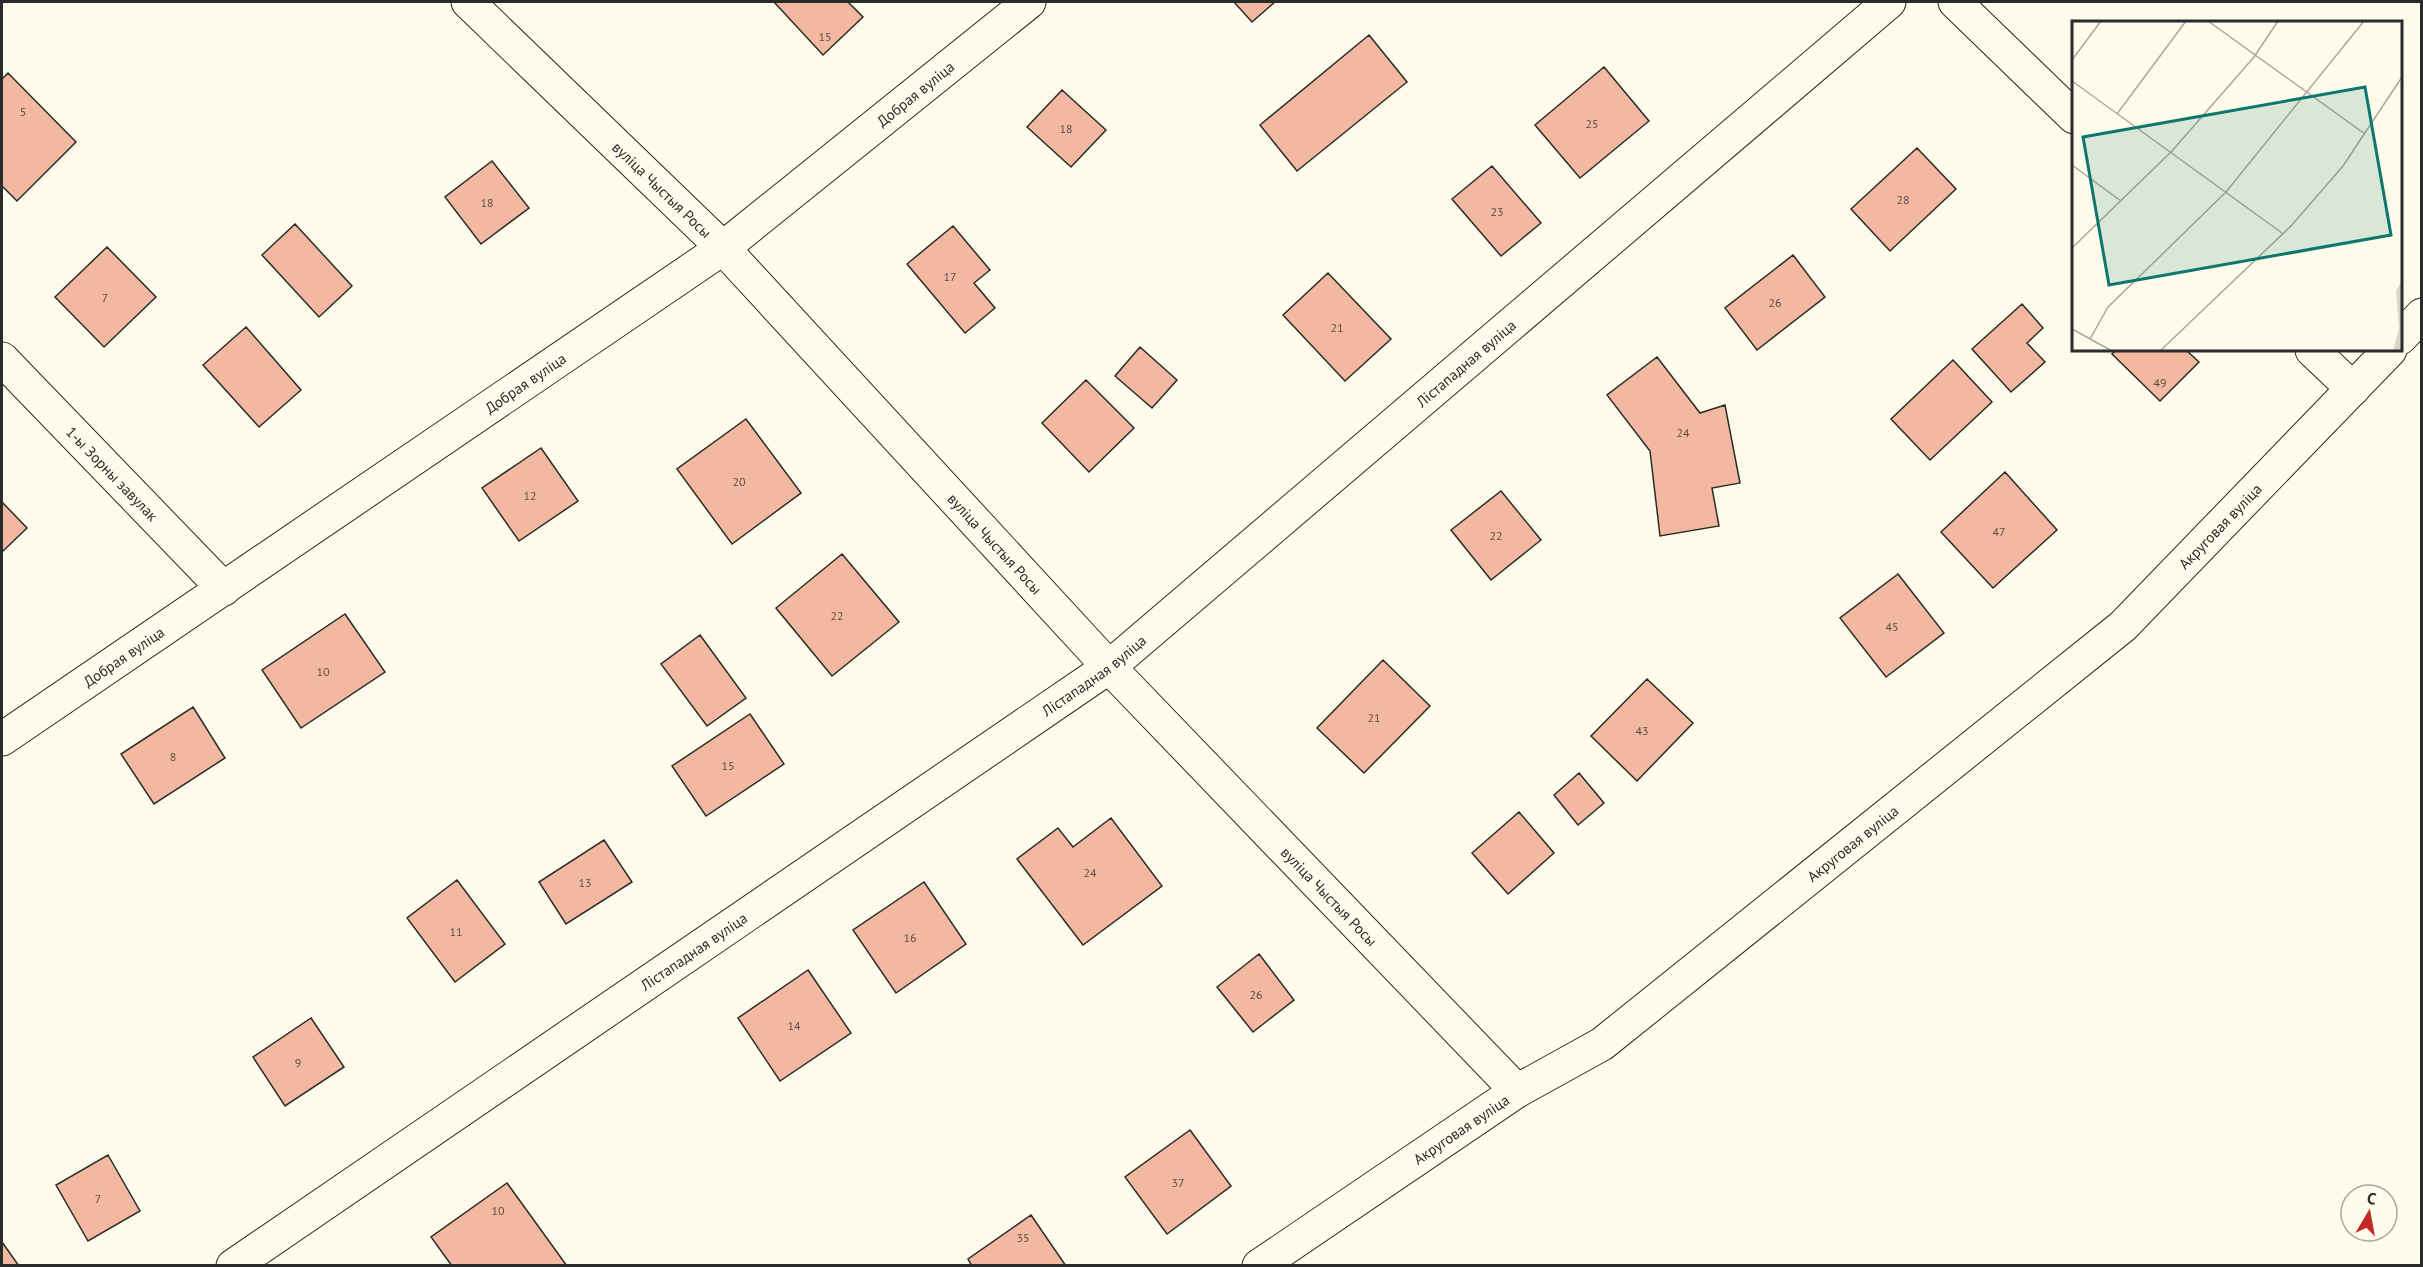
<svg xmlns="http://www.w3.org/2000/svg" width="2423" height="1267" viewBox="0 0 2423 1267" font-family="'PT Sans',sans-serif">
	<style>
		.building { fill: #f2b8a0; stroke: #2b2b2b; stroke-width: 1.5 }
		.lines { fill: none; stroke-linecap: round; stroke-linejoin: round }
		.minor-casing { stroke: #2b2b2b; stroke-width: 35 }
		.minor { stroke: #fdfbea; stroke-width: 33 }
		.labels { text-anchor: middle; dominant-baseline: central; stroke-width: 4.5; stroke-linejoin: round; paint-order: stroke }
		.number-label { font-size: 12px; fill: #5d4e48 }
		.street-label { font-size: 15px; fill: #2b2b2b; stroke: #fdfbea }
		.inset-road { fill: none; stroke: #a9a89e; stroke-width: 1.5 }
		.view { fill: #0f766e; fill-opacity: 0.15; stroke: #0f766e; stroke-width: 3 }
		.inset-edge { fill: none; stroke: #2b2b2b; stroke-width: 3 }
	</style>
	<rect width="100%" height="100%" fill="#fdfbea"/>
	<path class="building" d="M774,2H848L863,17L823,55Z
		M1234,2H1275L1252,22Z
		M1369,35L1407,82L1297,171L1260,125Z
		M1604,67L1649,121L1580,178L1535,125Z
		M8,73L76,142L17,201L2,186V79Z
		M1062,90L1106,130L1071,167L1027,127Z
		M1917,148L1956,189L1890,251L1851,209Z
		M492,161L529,208L481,244L445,197Z
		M1492,166L1541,223L1501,256L1452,199Z
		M295,224L352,286L319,317L262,255Z
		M953,226L990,270L974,283L995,308L965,333L907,264Z
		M107,247L156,297L104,347L55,297Z
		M1793,255L1825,297L1757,350L1725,308Z
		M1328,273L1391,339L1345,381L1283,315Z
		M2022,304L2043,328L2027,343L2045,362L2011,392L1972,349Z
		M246,327L301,390L259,427L203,365Z
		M1140,347L1177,380L1152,408L1115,376Z
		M2116,350H2186L2199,362L2160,401L2112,354Z
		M1657,357L1700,413L1725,405L1740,483L1712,488L1719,526L1660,536L1650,451L1607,395Z
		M1953,360L1992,402L1930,460L1891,419Z
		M1086,380L1134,428L1089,472L1042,423Z
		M746,419L801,493L732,544L677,469Z
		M541,448L578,501L519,541L482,488Z
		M2005,472L2057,530L1993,588L1941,532Z
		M1501,491L1541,540L1491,580L1451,530Z
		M2,502L27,528L2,552Z
		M842,554L899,622L832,676L776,608Z
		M1898,574L1944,633L1886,677L1840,618Z
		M345,614L385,672L301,728L262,670Z
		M700,635L746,698L707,726L661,664Z
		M1383,660L1430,706L1364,773L1317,728Z
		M1647,679L1693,723L1637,781L1591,736Z
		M193,707L225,758L154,804L121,754Z
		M750,714L784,764L706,816L672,766Z
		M1579,773L1604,803L1578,825L1554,795Z
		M1519,812L1554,853L1508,894L1472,853Z
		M1111,818L1162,886L1083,945L1017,859L1058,828L1073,847Z
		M604,840L632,882L566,924L539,882Z
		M457,880L505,944L455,982L407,918Z
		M924,882L966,944L896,993L853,930Z
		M1259,954L1294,1000L1253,1032L1217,987Z
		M808,970L851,1033L780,1081L738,1018Z
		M311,1018L344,1067L285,1106L253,1057Z
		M1190,1130L1231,1186L1167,1234L1125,1177Z
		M108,1155L140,1211L88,1241L56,1185Z
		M507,1183L567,1266H452L431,1237Z
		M1031,1215L1066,1266H972L968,1259Z
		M2,1242L19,1266H2Z"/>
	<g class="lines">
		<g class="minor-casing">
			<g id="minor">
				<path id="s1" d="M468,2L723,248L1109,667L1517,1091"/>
				<path d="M1955,2L2074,117"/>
				<path d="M2400,338L2422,315"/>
				<path d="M2312,350L2353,389"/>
				<path id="s2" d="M2,359L224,589"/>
				<path id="s3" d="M2,739L723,248L1029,2"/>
				<path id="s4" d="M233,1266L1109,667L1889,2"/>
				<path id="s5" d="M1259,1266L1517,1091L1602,1044L2123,626L2390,350"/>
			</g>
		</g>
		<use href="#minor" class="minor"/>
	</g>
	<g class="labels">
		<g class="number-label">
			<text x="825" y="36">15</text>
			<text x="23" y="111">5</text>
			<text x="1592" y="123">25</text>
			<text x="1066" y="128">18</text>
			<text x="1903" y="199">28</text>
			<text x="487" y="202">18</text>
			<text x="1497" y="211">23</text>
			<text x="950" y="276">17</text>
			<text x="105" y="297">7</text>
			<text x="1775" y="302">26</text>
			<text x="1337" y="327">21</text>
			<text x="2160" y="382">49</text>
			<text x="1683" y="432">24</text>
			<text x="739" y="481">20</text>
			<text x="530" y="495">12</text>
			<text x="1999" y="531">47</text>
			<text x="1496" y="535">22</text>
			<text x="837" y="615">22</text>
			<text x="1892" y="626">45</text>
			<text x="323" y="671">10</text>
			<text x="1374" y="717">21</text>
			<text x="1642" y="730">43</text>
			<text x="173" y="756">8</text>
			<text x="728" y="765">15</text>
			<text x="1090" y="872">24</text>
			<text x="585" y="882">13</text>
			<text x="456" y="931">11</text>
			<text x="910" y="937">16</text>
			<text x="1256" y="994">26</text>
			<text x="794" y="1025">14</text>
			<text x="298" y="1062">9</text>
			<text x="1178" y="1182">37</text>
			<text x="98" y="1198">7</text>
			<text x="498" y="1210">10</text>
			<text x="1023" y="1237">35</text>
		</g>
		<g class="street-label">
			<text stroke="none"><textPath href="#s3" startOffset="1119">Добрая вуліца</textPath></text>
			<text stroke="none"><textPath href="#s1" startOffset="270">вуліца Чыстыя Росы</textPath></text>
			<text stroke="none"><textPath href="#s4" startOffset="1530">Лістападная вуліца</textPath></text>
			<text stroke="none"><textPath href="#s3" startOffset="633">Добрая вуліца</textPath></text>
			<text stroke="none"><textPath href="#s2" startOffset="159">1-ы Зорны завулак</textPath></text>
			<text stroke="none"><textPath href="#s5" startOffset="1216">Акруговая вуліца</textPath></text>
			<text stroke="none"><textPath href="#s1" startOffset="756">вуліца Чыстыя Росы</textPath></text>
			<text stroke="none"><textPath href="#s3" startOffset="147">Добрая вуліца</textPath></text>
			<text stroke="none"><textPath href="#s4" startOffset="1044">Лістападная вуліца</textPath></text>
			<text stroke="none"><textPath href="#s5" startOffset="730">Акруговая вуліца</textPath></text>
			<text stroke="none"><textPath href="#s1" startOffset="1242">вуліца Чыстыя Росы</textPath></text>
			<text stroke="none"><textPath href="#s4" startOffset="558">Лістападная вуліца</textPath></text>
			<text stroke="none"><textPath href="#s5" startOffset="244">Акруговая вуліца</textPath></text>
		</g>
	</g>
	<g transform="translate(2072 21)">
		<rect width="330" height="330" fill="#fdfbea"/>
		<path d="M330,259V330H321L327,307L324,270Z" fill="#d8d7c9"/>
		<path class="inset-road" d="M136,0L293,113M0,39L29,0M0,60L210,212M45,93L114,0M0,144L49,180M0,227L100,130L182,36L206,0M0,308L40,330M18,318L36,286L154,171L292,0M88,330L219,205L271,145L330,56"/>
		<path class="view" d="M293,66L319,214L37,264L11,116Z"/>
		<rect width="330" height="330" class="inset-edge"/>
	</g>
	<rect width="2423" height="1267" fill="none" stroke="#2b2b2b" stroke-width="6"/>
	<g transform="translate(2369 1213) rotate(10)"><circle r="28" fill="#fdfbea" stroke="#a9a89e" stroke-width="1.5"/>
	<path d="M0-4.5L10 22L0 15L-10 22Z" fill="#c62828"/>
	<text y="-9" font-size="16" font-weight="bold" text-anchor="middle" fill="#2b2b2b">С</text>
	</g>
</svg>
